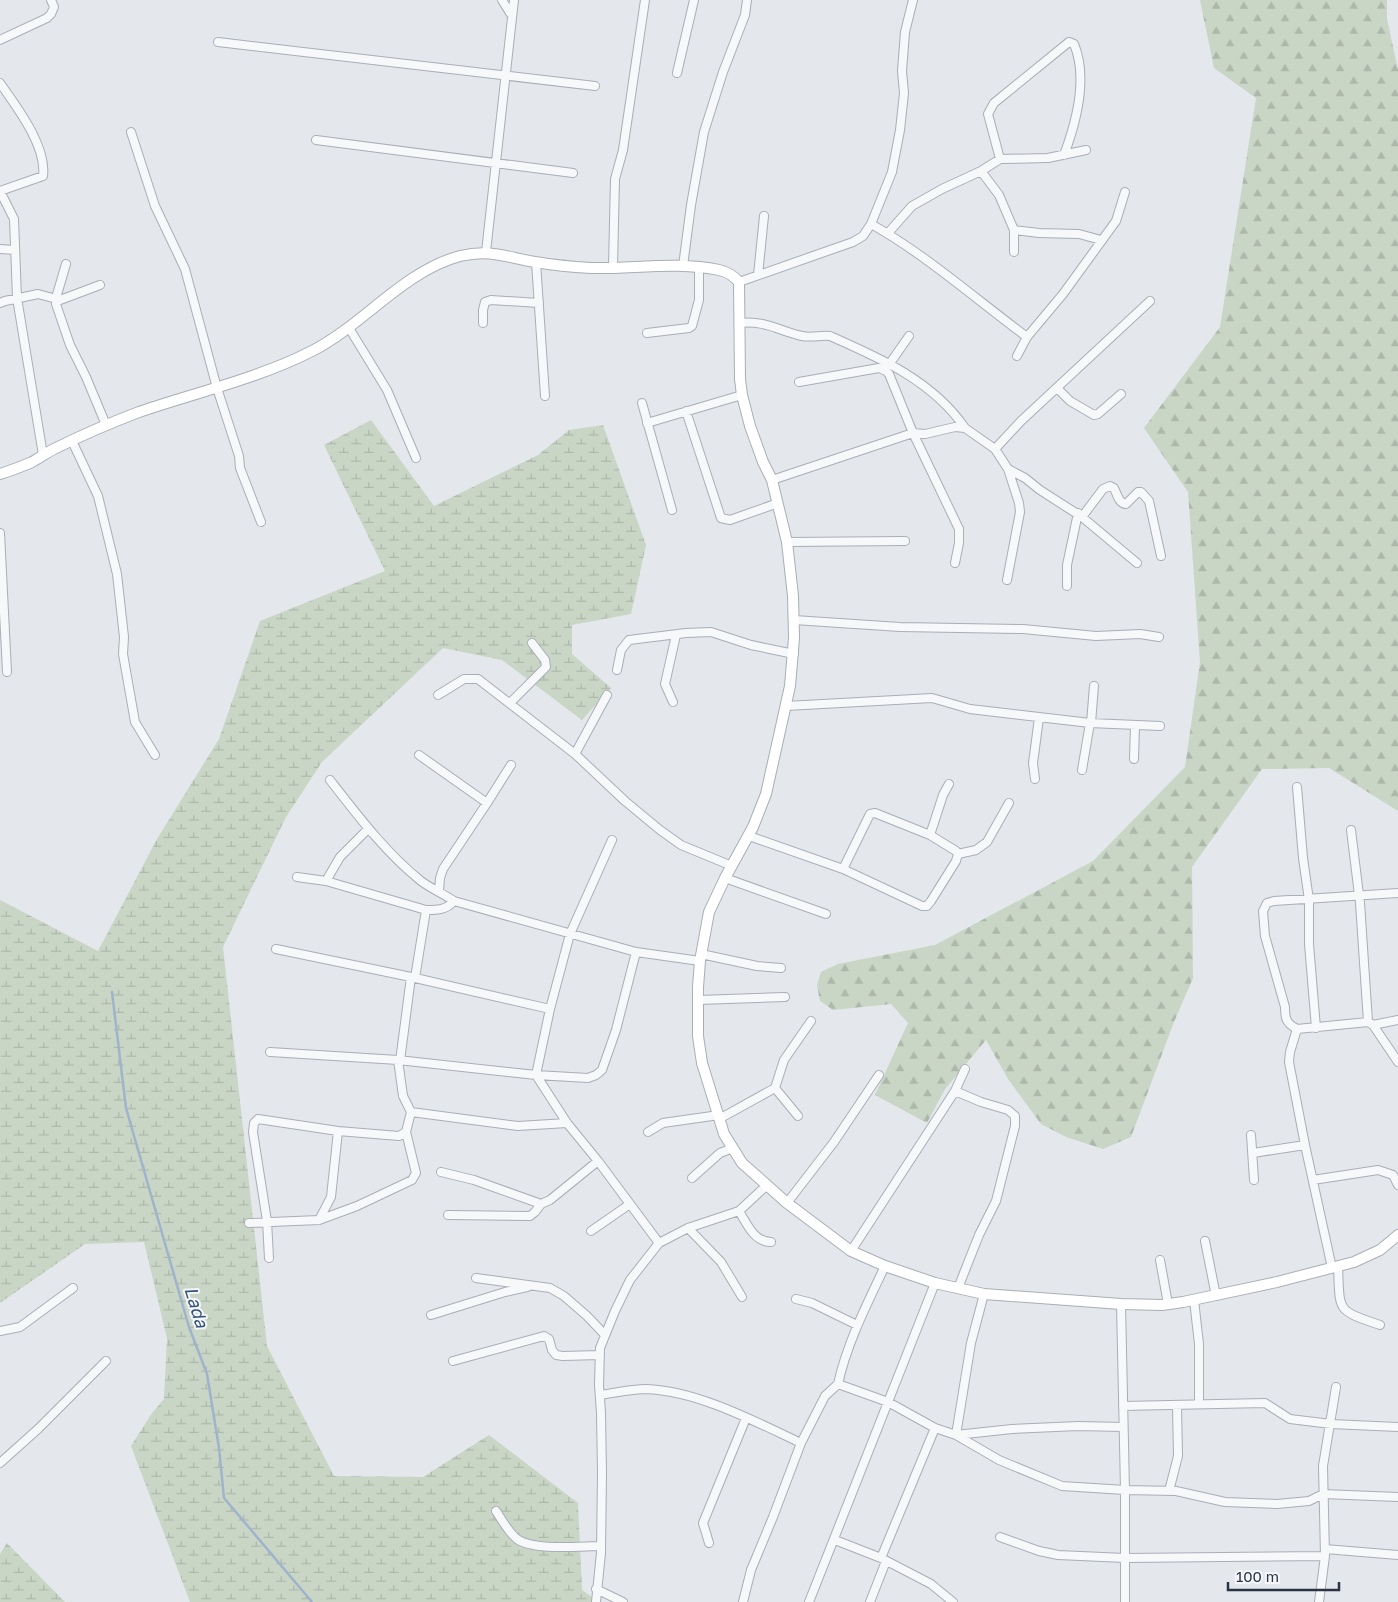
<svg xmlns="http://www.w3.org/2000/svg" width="1398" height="1602" viewBox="0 0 1398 1602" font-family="'Golos Text',sans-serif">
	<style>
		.forest { fill: url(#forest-firs) }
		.wetland { fill: url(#wetland-marsh) }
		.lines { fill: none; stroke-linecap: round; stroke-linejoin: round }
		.stream { stroke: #9fb4cc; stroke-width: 2.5 }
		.street-casing { stroke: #a9aeb7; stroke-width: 10 }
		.secondary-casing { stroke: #a9aeb7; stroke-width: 12 }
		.street { stroke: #f7f8fa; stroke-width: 8 }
		.secondary { stroke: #fff; stroke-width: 10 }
		.labels { text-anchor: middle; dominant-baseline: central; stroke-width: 4; stroke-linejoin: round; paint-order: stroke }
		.water-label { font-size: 18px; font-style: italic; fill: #34527a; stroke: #f4f6f9 }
	</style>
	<defs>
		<pattern id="forest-firs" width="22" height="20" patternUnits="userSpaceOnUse" patternTransform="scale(1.25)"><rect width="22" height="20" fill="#c9d6c5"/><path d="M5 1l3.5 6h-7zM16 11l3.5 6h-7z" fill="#adb8ab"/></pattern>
		<pattern id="wetland-marsh" width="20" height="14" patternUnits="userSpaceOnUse" patternTransform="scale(1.25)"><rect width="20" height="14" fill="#c9d6c5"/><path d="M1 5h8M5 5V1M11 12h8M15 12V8" fill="none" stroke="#adb8ab"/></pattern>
	</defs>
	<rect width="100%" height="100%" fill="#e4e7ec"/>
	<path class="forest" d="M1200,0H1387V19L1398,70V811L1329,768L1262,769L1192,867L1193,978L1174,1022L1131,1137L1103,1149L1066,1137L1041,1124L1008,1079L986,1040L945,1089L927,1123L875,1095L908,1023L891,1004L833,1010L820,1001L817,985L821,972L838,964L935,945L1093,861L1185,767L1200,662L1188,492L1144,428L1220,327L1256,98L1214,68Z"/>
	<path class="wetland" d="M371,420L434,506L538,455L569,430L603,425L646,545L631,614L572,625V654L611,688L582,720L502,660L443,648L322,762L286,817L223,947L267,1346L334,1476L423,1477L489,1435L578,1503L582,1590L599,1602H190L131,1446L152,1413L164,1399L167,1338L144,1242L85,1244L0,1303V900L98,951L157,839L219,739L260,621L385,571L324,445Z
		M7,1543L65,1602H0V1554Z"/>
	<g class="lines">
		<path class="stream" d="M112,992L126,1108L189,1327L207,1374L219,1448L224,1498L312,1602"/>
		<g class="street-casing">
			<path id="street" d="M502,0L512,16
				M0,40L47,18L51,14L54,7L51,0
				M218,42L595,86
				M677,73L694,0
				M0,83C16,106 47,146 43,176L0,191
				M131,132L155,206L185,269L217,388L239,456L240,468L261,522
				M316,140L573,173
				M1000,159L988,114L994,103L1069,42L1074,44C1088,77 1076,123 1064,155
				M981,171L999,195L1014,230V252
				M0,191L14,219L17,298L43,455
				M871,224C925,254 977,300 1027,337
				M1014,230L1039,233L1079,234L1101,240
				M888,233L912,206L942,189L981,171L1000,159L1048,158L1086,150
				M0,249L15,250
				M486,252L514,0
				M536,262L545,396
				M66,264L56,298V304L70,345L86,377L106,425
				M683,266L691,205L704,132L723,72L745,15L747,0
				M613,267L615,179L623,150L645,0
				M758,275L764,216
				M739,282L853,242L863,236L871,224L892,172L900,130L904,93L902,71L905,32L913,0
				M0,303L5,301L38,294L60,300L100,285
				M483,323V310L485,302L491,300L539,303
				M740,323C764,320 780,331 802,336C811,338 821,335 830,336C880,358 933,381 965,428
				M349,328L387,390L416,458
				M647,333L689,328L692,326L699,300V268
				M1017,356L1027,337L1063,294L1116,221L1125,192
				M888,366L909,336
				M799,382L879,368L886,371L889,374L913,433L959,529V543L955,563
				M1057,388L1070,401L1094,415L1098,414L1121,394
				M642,403L672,510
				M686,411L721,518L730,520L778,503
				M647,423L742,395
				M72,441L98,496L117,574L124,637L123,654L135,722L155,755
				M995,449L1021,421L1150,301
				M1008,469L1025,478L1040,490L1082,517L1137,563
				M772,480L913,433L925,434L955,427L965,428L995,449L1008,469L1019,503L1020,512L1007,580
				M1082,517L1103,489L1110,486L1114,488C1117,494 1119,504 1126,504L1138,492H1141L1149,501L1161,556
				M0,533L7,672
				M787,542L905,541
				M1067,586V565L1078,513
				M794,620L900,627L1023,629L1096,636L1140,634L1159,637
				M617,670L621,650L629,640L686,633L711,632L751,645L794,654
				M438,695L464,679H478L575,754L625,801L660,830L681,845L732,866
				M673,702L665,684L676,635
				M510,703L546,667L545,660L532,643
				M786,706L932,698L970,709L1090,723L1160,726
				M1091,723L1094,686
				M575,754L607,695
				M419,755L487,803
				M1134,759L1135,725
				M1082,770L1090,723
				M1035,779L1033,763L1039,718
				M330,780C358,816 386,853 421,881C430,888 444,894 454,901L636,952L700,961
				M1297,787L1303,858L1309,900V944L1316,1028
				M1351,830L1360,903L1368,1022
				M930,835L943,795L949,784
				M749,836L843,869L922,906H927L931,901L956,861L958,854
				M612,840L570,934L550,1009L536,1075L567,1123L598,1161L659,1243
				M958,854L976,850L987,842L1009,803
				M843,869L870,814L875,813L930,835L956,851L958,854
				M297,877L326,881L426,910C438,910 446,910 454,901
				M725,878L826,914
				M326,881L340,857L368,829
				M439,891L440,878L443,869L487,803L511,765
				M1398,893L1274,901L1267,903L1263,911L1265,936L1285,1007C1285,1019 1286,1023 1297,1029L1368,1022L1373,1025L1398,1062
				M276,949L411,977L550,1009
				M701,954L757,966L781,968
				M415,978L426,910
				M698,1000L785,997
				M1373,1025L1398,1020
				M1297,1029L1290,1052L1289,1062L1305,1145L1332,1268
				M270,1052L398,1060L536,1075L588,1078L596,1075L602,1070L616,1030L636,952
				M400,1061L411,977
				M775,1088L798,1116
				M955,1091L981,1102L1008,1110L1015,1116V1126L996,1201L979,1235L958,1288
				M411,1112L518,1126L567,1123
				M719,1119L775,1088L784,1060L811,1021
				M648,1132L663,1123L719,1115
				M1251,1135L1254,1180
				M1253,1153L1305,1145
				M441,1172L474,1180L541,1204L550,1200L598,1161
				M692,1178L720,1153L733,1148
				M1313,1180L1378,1170L1393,1175L1398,1185
				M787,1203L834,1142L879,1075
				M739,1211C747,1224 754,1242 771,1242
				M448,1215L530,1216L535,1212L541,1204
				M319,1220L331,1197L338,1131
				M249,1223L319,1220L357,1206L412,1180L416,1173L406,1132
				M688,1228L721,1262L742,1297
				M591,1231L630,1204
				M1205,1241L1216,1296
				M851,1251L955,1091L965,1069
				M269,1258L267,1221L253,1132L254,1123L258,1119L338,1131L399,1136L406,1132L411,1112L403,1096L398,1060
				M1160,1260L1168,1304
				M1338,1267C1340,1312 1336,1310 1380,1325
				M476,1278L550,1288L564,1296L587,1316L605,1335
				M984,1294L971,1343L956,1435L999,1460L1062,1486L1125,1490L1176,1491L1225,1502L1277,1504L1309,1501L1323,1494L1398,1497
				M796,1299L812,1303L857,1325
				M1194,1300L1199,1344V1404
				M1121,1304L1125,1490V1602
				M431,1315L505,1292L527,1287
				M0,1331L20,1327L73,1288
				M453,1361L544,1336L549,1339L552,1350L556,1355L563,1356L600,1355
				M838,1384L888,1402L935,1428L956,1435L1012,1429L1078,1426L1123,1427
				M600,1395C615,1393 631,1389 646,1389C698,1391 754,1421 801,1443
				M1123,1406L1265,1403L1290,1419L1331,1424L1398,1427
				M0,1463L38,1429L106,1361
				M1169,1491L1178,1456L1177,1405
				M496,1511C502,1520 509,1533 517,1539C533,1551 581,1546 601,1546
				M1000,1537L1039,1551L1058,1555L1125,1558L1325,1556
				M835,1540L881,1558L931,1584L953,1602
				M709,1543L703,1523L746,1418
				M1325,1549L1398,1555
				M881,1558L935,1428
				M596,1589L623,1602
				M596,1602L601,1553L602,1473L601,1413L599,1385L600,1348L615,1311L630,1280L659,1243L688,1228L739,1211L766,1186
				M743,1602L751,1570L773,1517L801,1443L825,1396L838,1384C847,1343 867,1304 885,1266
				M809,1602L935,1283
				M870,1602L886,1561
				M1319,1602L1325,1556L1323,1466L1336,1387"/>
		</g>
		<g class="secondary-casing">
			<path id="secondary" d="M0,474C10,471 20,467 30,463C38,459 46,453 54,449C82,435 110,423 139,412C197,392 257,379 312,351C363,325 404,271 460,256C490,249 506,257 535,262C553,265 573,267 591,268C633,269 677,261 719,270C728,272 733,275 739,282L740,379L742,395L750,426L763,462L772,480L787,542L793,596L794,638L790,686L766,794L753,827L725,878L709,912L700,961L698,987V1036L702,1063L724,1134L742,1163L787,1203L851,1251L885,1266L935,1283L984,1294L1121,1304L1162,1305L1183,1302L1277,1282L1354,1262L1380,1250L1398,1235"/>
		</g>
		<use href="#street" class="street"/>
		<use href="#secondary" class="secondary"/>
	</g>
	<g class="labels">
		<g class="water-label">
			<text transform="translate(197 1307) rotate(73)">Lada</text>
		</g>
	</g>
	<path d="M1228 1582v8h111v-8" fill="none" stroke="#2b3445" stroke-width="2.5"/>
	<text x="1236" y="1582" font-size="15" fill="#2b3445" stroke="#f4f6f9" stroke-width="4" paint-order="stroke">100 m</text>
</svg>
